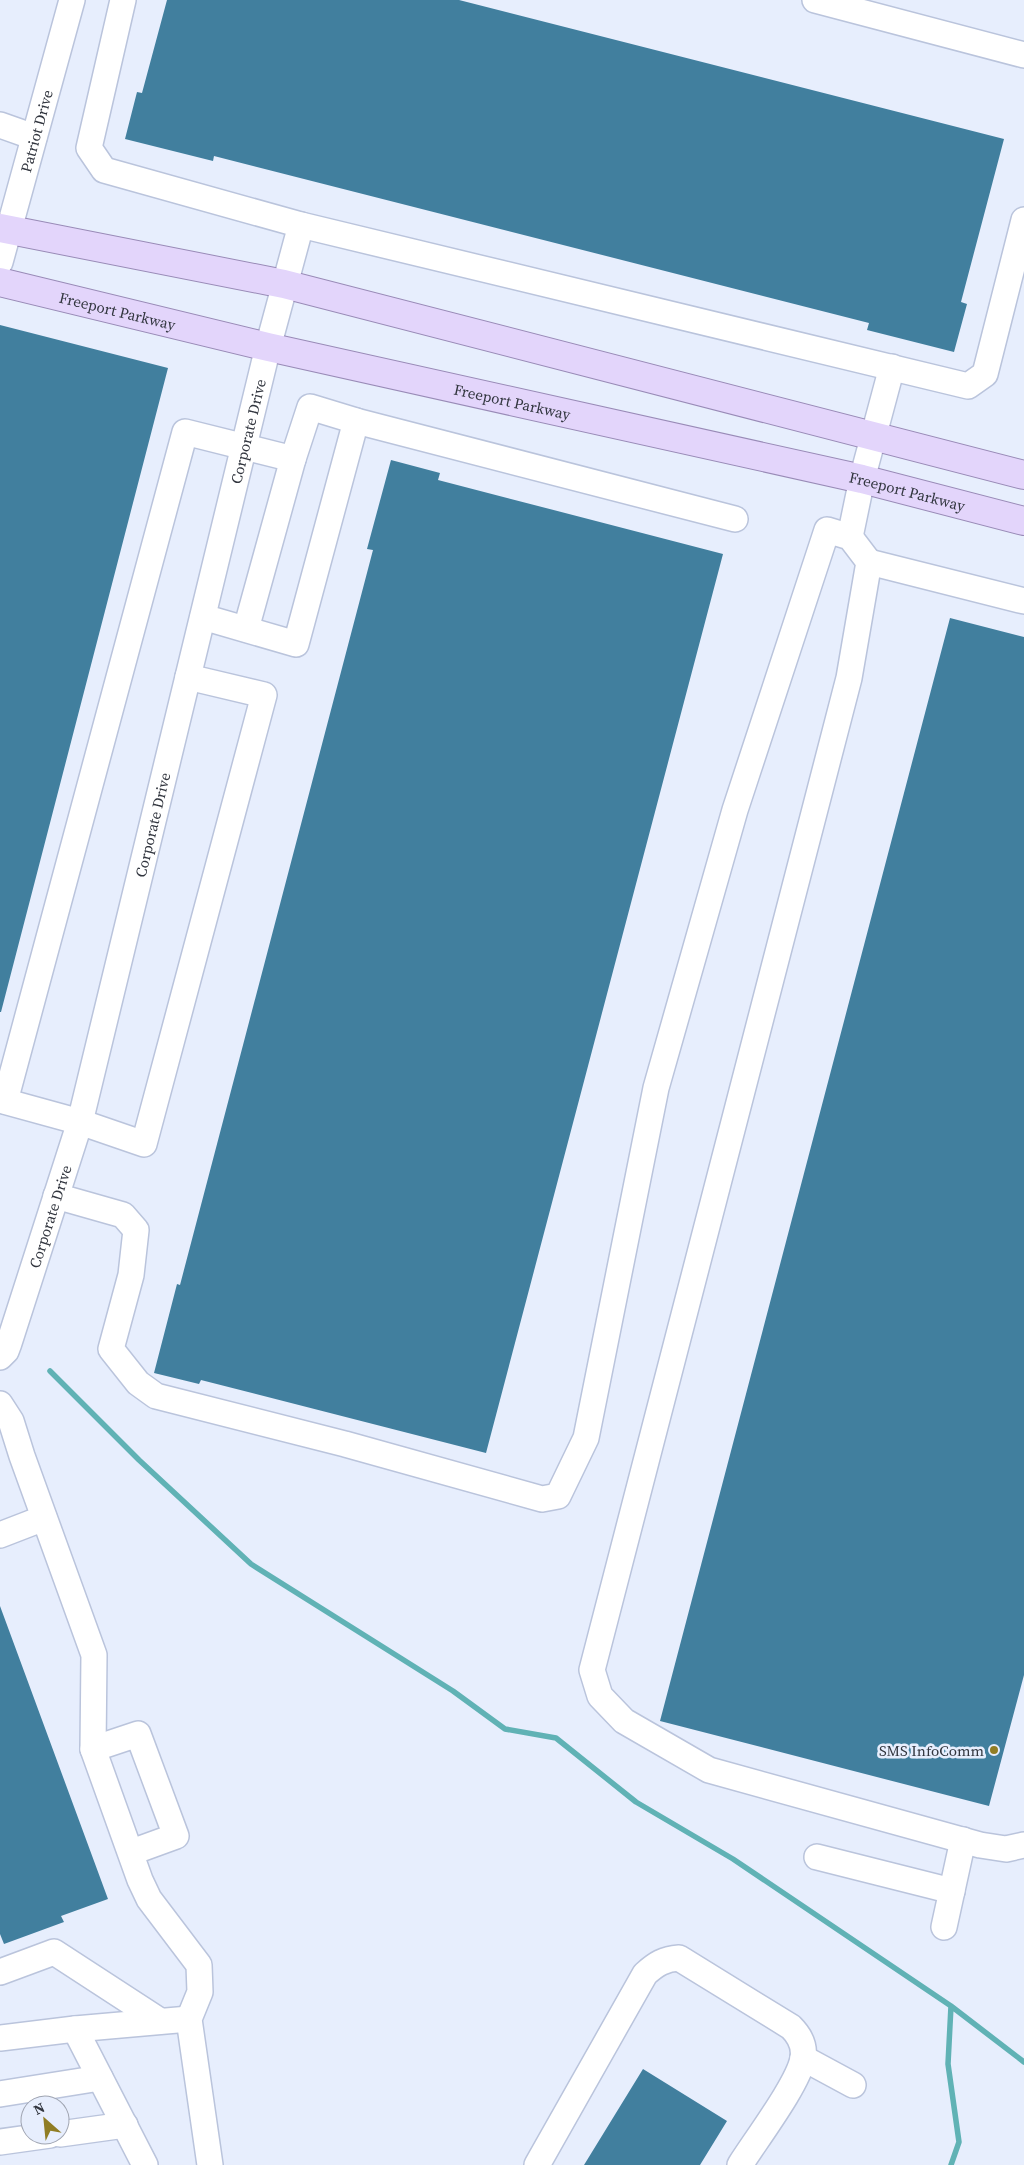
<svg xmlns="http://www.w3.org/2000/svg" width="1024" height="2165" viewBox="0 0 1024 2165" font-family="'Source Serif 4',serif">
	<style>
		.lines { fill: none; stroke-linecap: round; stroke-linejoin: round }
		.stream { stroke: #60b2b5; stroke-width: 5.5 }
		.building { fill: #417f9e }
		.minor-casing { stroke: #bac4dc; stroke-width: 28 }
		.major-casing { stroke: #998bb7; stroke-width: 30 }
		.minor { stroke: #fff; stroke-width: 25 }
		.major { stroke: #e3d5fb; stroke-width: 28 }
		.poi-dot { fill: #907d24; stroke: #e7eefd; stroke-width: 2 }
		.labels { text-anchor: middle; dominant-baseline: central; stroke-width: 5; stroke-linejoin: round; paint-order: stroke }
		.street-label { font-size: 15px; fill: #32363f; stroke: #e7eefd }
		.poi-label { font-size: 15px; fill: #32363f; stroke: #e7eefd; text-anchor: end }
	</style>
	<rect width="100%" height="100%" fill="#e7eefd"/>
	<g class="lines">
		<path class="stream" d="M50,1371L139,1460L251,1564L453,1691L505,1729L556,1738L636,1802L733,1859L951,2006L948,2064L959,2142L951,2165
			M951,2006L1024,2062"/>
	</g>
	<path class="building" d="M167,0H459L1004,139L961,302L967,304L954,352L867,330L869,323L214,156L213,161L125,139L137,92L142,93Z
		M0,325L168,368L1,1012H0Z
		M391,460L440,473L438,480L723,554L486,1453L201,1380L199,1384L154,1373L177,1284L180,1285L373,550L367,549Z
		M950,618L1024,637V1675L989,1806L660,1721Z
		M0,1606L108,1899L61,1916L64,1922L4,1944L0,1934Z
		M643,2069L727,2121L700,2165H584Z"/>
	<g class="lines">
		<g class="minor-casing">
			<g id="minor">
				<path d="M123,0L89,148L104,170L301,225L968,386L985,374L1024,220"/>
				<path d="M815,0L1024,55"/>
				<path d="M0,125L34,137"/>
				<path id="s1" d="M0,262L72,0"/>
				<path d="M356,421L735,519"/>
				<path d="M850,537L862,479L892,367"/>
				<path d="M869,562L1024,601"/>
				<path d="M246,629L293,459"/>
				<path d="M0,1100L80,1122L144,1144L264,695L188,677"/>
				<path d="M5,1101L185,432L293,459L310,407L356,421L296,644L203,617"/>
				<path d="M56,1196L123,1215L136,1230L131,1275L111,1349L138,1383L156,1396L345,1444L542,1499L558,1496L586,1438L656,1088L735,810L827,530L850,537L869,562L849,678L592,1670L600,1696L624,1721L709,1770L980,1845L1006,1849L1024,1845"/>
				<path id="s2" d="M0,1357L6,1351L9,1343L80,1122L268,347L301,225"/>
				<path d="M0,1404L11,1421L22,1456L94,1655L93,1749L140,1880L149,1899L199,1965L200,1992L189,2019L210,2165"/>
				<path d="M0,1535L44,1518"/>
				<path d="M93,1749L138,1734L176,1836L132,1852"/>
				<path d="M817,1857L952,1891"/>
				<path d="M944,1927L963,1840"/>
				<path d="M0,1972L54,1952L160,2021"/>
				<path d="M75,2029L145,2165"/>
				<path d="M0,2038L75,2029L189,2019"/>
				<path d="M803,2058L853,2085"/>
				<path d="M0,2094L100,2078"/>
				<path d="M60,2134L125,2125"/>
				<path d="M0,2142L50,2135"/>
				<path d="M537,2165L645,1974C656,1964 664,1959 679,1958L791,2027C799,2035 805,2046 803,2058C799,2083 755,2141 740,2165"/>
			</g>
		</g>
		<g class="major-casing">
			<g id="major">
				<path d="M0,228L284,284L1024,475"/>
				<path id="s3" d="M0,282L268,347L862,479L1024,521"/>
			</g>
		</g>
		<use href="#minor" class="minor"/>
		<use href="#major" class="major"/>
	</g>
	<circle class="poi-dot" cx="994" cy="1750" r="5"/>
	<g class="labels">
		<g class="street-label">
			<text stroke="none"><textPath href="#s1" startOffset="136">Patriot Drive</textPath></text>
			<text stroke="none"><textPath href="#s3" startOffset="121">Freeport Parkway</textPath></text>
			<text stroke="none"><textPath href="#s3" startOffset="526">Freeport Parkway</textPath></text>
			<text stroke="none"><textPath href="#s2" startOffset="960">Corporate Drive</textPath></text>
			<text stroke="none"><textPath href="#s3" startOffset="931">Freeport Parkway</textPath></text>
			<text stroke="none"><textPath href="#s2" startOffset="555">Corporate Drive</textPath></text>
			<text stroke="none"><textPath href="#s2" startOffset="150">Corporate Drive</textPath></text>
		</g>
		<g class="poi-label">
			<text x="984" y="1750">SMS InfoComm</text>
		</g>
	</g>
	<g transform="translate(45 2120) rotate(333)"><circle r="24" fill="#e7eefd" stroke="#9fa4b1"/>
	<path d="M0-4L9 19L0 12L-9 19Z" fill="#907d24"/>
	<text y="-8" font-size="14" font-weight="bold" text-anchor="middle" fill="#32363f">N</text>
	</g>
</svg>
